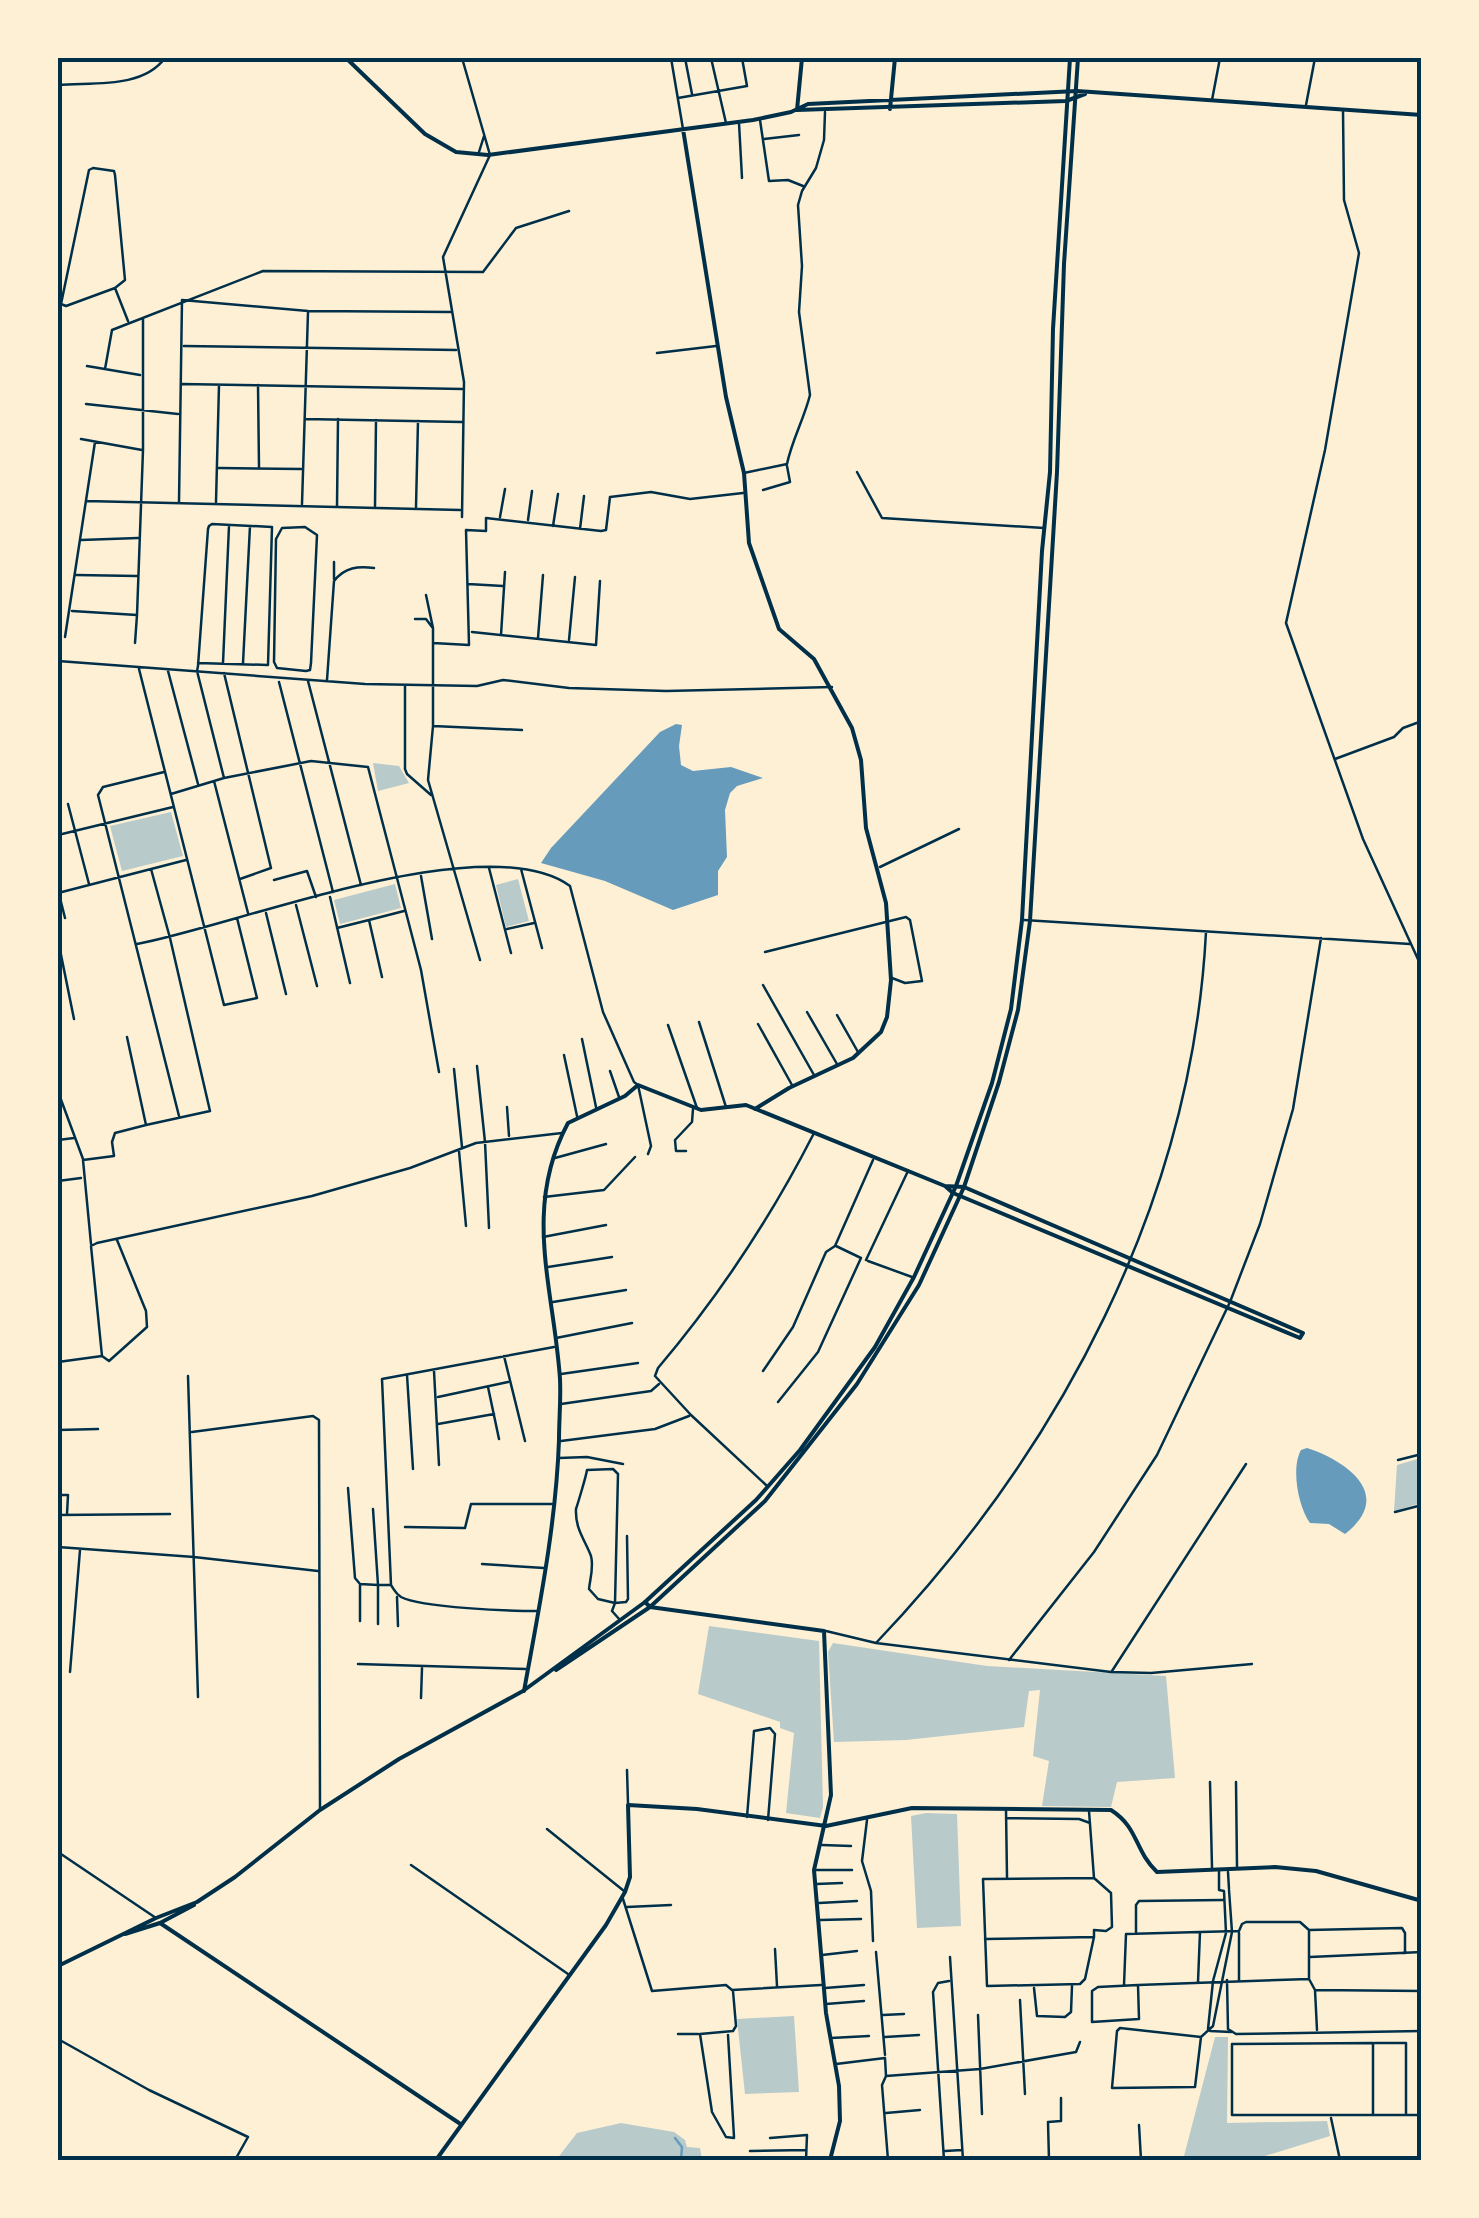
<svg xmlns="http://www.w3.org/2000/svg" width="1479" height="2218" viewBox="0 0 1479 2218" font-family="'Fira Sans Condensed',sans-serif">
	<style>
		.green { fill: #b9caca }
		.water { fill: #669bbc }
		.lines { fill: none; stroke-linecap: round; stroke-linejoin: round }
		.stream { stroke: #669bbc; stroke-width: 2.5 }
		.minor { stroke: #003049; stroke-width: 2.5 }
		.tertiary { stroke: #003049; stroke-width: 4 }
		.secondary { stroke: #003049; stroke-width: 4 }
		.neatline { fill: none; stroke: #003049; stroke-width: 4 }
	</style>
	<rect width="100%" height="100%" fill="#fdf0d5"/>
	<path class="green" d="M373,763L399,766L409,783L378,791Z
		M171,812L183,856L122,871L110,826Z
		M518,879L529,921L506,927L496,885Z
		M395,884L401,908L340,924L334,900Z
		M1421,1458V1503L1394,1511L1397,1465Z
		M709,1626L819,1641L823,1807L820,1818L786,1813L794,1733L780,1728V1722L698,1694Z
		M833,1643L987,1666L1166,1676L1175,1778L1117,1782L1111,1807L1042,1806L1049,1761L1033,1756L1040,1690L1029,1691L1024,1727L906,1740L834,1742L828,1652Z
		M926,1813L957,1814L961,1926L917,1928L911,1816Z
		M794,2016L799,2092L745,2094L737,2019Z
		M1215,2037H1228L1227,2123L1327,2121L1330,2136L1252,2160H1183Z
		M621,2123L674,2132L685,2140L687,2147L700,2148L702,2160H556L577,2133Z"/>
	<path class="water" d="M676,724L682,725L679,746L681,765L693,771L731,767L763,778L737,786L730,793L725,810L727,857L718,871V895L673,910L605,881L541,863L551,848L660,732Z
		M1307,1448C1347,1461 1395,1495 1345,1534L1329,1524L1310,1523C1298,1506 1291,1468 1301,1450Z"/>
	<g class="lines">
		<path class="stream" d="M675,2138L682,2147L681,2160"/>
		<path class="minor" d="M671,58L683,129
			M685,58L692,94
			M711,58L726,123
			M58,85C93,82 142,89 165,58
			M678,98L747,86L742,58
			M1212,100L1220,58
			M1306,105L1315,58
			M1343,110L1344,200L1359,253L1325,450L1286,623L1363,839L1422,968
			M760,120L769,181L788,180L803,186
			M739,123L742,178
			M764,139L799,135
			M479,152L484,136
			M115,288L125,280L115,175L114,171L93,168L89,170L61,304L66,306L115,288L128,321
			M184,346L456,350
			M657,353L716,346
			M87,366L140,375
			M105,369L112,330L263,271L483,272L516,228L569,211
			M182,384L463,389
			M258,385L259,467
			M86,404L178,414
			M305,419L462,422
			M81,439L142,450
			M219,468L301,469
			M857,472L882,518L1044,528
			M744,473L787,464C792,440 804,419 810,395L799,312L802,266L798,205L802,191L816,168L824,140L825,112
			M763,490L790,482L787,466
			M86,501L460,510
			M179,502L182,300L308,311L452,312
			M216,502L219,385
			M302,504L308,312
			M337,506L338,419
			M375,506L376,420
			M416,507L418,421
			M462,517L464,382L443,257L490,155L462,58
			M500,517L505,489
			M528,520L532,491
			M553,526L558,494
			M305,527L317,535L311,663L310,670L306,671L277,668L274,662L276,539L282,528Z
			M580,529L584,496
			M81,540L138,538
			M334,562V579
			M76,575L137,576
			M468,584L503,586
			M426,595L433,628V726L428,780L480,960
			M72,611L137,615L135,643
			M137,615L143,450V318
			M415,619H426L432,627
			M472,632L596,645L600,581
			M501,635L505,572
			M65,637L95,442
			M538,638L543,575
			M569,640L575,577
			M433,643L469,645L466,530L486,531V518L601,531L606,530L610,497L651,492L690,499L743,493
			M58,661L365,684L477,686L503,680L569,688L666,691L832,687
			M198,663L268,665L272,527L212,524L209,526L208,529L198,666L197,671L224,778
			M223,663L229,526
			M243,663L250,526
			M139,669L224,1005L257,998L237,918
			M168,671L198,784
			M224,673L271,868L240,879
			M327,680L334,581C345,567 358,566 374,568
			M308,681L361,885
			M279,682L333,892
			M405,685V769L407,774L431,795
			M433,726L522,730
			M1335,759L1394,737L1403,728L1422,721
			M164,772L103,787L98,795L179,1116
			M214,781L248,913
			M171,794L224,778L311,761L368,767L421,970L439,1072
			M68,804L89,884
			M58,835L173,807
			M880,867L959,829
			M489,868L511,953
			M521,869L542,948
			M421,876L432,939
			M274,880L307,871L316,897
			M58,890L65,918
			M58,893L186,860
			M330,897L350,983
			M296,905L317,986
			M266,913L286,994
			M369,920L404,911
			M1024,920L1410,944
			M337,928L369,920L382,977
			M507,929L534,923
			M58,940L74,1019
			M137,944C235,926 486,825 570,886L603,1012L634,1082L638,1085L651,1146L648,1154
			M765,952L906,917L910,920L922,981L905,983L892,978
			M763,985L814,1075
			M807,1012L837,1064
			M837,1015L858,1052
			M699,1022L726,1107
			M758,1024L792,1085
			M668,1025L697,1108
			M127,1037L146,1125L210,1111L170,938L151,869
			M582,1039L596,1107
			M564,1055L577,1116
			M477,1066L485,1142L489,1228
			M454,1069L462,1147
			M610,1071L619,1097
			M58,1079L60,1097L83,1159
			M507,1107L509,1136
			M58,1140L74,1138
			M459,1151L466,1226
			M686,1151H676L675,1140L692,1122L693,1109
			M555,1158L606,1144
			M58,1181L81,1178
			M544,1197L604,1190L635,1157
			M543,1237L606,1225
			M91,1244L83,1160L114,1156L112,1142L115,1133L146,1125
			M836,1246L861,1258
			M866,1260L908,1171
			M868,1261L912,1277
			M548,1267L612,1257
			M553,1302L626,1290
			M556,1338L632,1323
			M102,1356L91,1246L97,1243L312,1196L410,1168L476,1143L562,1133
			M504,1356L525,1441
			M58,1362L102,1356L109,1361L147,1327L146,1311L117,1240
			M434,1371L439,1465
			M763,1371L793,1327L826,1252L835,1246L873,1160
			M561,1374L638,1363
			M407,1375L413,1469
			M188,1376L198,1697
			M488,1387L499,1439
			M438,1397L508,1382
			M778,1402L818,1352L861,1258
			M561,1404L651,1391L659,1384
			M438,1424L494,1414
			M58,1430L98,1429
			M192,1432L313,1416L319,1420L320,1809
			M561,1441L655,1429L689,1416
			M559,1458L587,1457L623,1464
			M1398,1460L1422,1454
			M766,1485L691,1415L655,1376L658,1368C719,1296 770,1219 813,1135
			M348,1488L355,1578L360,1584L378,1585V1624
			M58,1495H68L67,1514
			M373,1509L378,1585H390
			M1395,1512L1422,1505
			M58,1515L170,1514
			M405,1527L465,1528L471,1504H552
			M58,1547L194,1557L318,1571
			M482,1564L544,1568
			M360,1585V1621
			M397,1597L398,1626
			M538,1611C512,1611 422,1608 401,1597C395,1593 395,1591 391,1585L382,1379L554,1347
			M620,1620L612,1611L615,1603L598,1599L589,1589C590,1579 594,1567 591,1556C585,1540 575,1529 576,1509C577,1506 586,1477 587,1470L613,1469L618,1474L615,1603L626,1602L628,1599L627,1536
			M826,1631L876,1643L1111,1672L1151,1673L1252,1664
			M876,1643C1060,1450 1192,1202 1206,932
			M1009,1660L1094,1552L1157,1455L1230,1302L1260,1224L1293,1109L1321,938
			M358,1664L526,1669
			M1112,1671L1246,1464
			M70,1672L80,1550
			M421,1698L422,1668
			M627,1770L628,1803
			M1210,1782L1212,1868
			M1236,1782L1237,1867
			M1006,1810L1007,1877
			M1089,1811L1094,1878
			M747,1817L754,1731L770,1728L775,1734L768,1820
			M1006,1818L1079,1819L1090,1823
			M867,1820L862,1861L871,1891L873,1941
			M547,1829L624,1891
			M822,1845L851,1846
			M58,1852L156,1918
			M411,1865L568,1974
			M814,1870H852
			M1228,1872L1229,1889
			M816,1884L842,1883
			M623,1899L652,1991L726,1985L732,1990L821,1985
			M819,1903L857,1901
			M627,1907L671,1905
			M820,1920L861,1919
			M1309,1931V1979L1315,1990L1317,2030
			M1200,1932L1239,1931L1242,1924L1246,1922H1300L1309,1930L1402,1928L1405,1933V1953
			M1136,1933V1905L1139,1901L1223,1900
			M1239,1933V1980
			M985,1939L1094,1937V1930L1106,1931L1112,1927L1111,1893L1094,1878L983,1879L987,1986L1080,1984L1085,1979L1094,1937
			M775,1949L777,1986
			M876,1952L885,2055
			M822,1955L857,1951
			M950,1957L963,2160
			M1310,1957L1422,1952
			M1227,1980L1228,2029L1236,2034L1422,2031
			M1124,1985L1126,1934L1200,1932L1198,1982
			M1138,1985L1309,1979
			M1138,1985L1139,2019L1092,2022V1991L1098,1987Z
			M825,1988L864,1985
			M1034,1988L1037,2016L1065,2017L1071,2012L1072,1986
			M1315,1990L1422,1991
			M733,1991L736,2026L733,2031L700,2034L712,2112L726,2137L734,2138
			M1020,2000L1025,2094
			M826,2004L864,2001
			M883,2015L904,2014
			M978,2015L982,2114
			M1208,2029L1213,1981L1226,1933L1224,1891L1219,1890V1870
			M1210,2031L1231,2032
			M678,2034H698
			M728,2035L734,2137
			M885,2037L919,2035
			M1201,2037L1120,2028L1117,2031L1112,2088L1195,2087L1201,2037L1213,2026L1232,1932L1229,1890
			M831,2038L869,2036
			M58,2039L149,2090L248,2137L235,2160
			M1375,2043H1406V2114
			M836,2064L885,2058L886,2076L882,2085L888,2160
			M886,2076L980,2069L1076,2052L1080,2042
			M886,2113L920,2110
			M1373,2115V2043L1232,2044V2115H1422
			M1331,2118L1340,2160
			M1139,2125L1141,2160
			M770,2138L807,2135L806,2160
			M750,2151L806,2150
			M945,2151L962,2150
			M944,2160L933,1992L938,1983L949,1981
			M1049,2160L1048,2122L1061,2121V2098"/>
		<path class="tertiary" d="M346,58L425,134L456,152L488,155L753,120L791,112L808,104L1077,91L1422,115
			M890,109L895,58
			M797,110L1066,101L1085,94
			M797,110L802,58
			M683,129L726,397L744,473L749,543L779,629L814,659L852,728L861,760L866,828L886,903L891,980L887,1017L881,1032L853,1058L789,1088L755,1109
			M945,1186L964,1187L1303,1333L1300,1338L953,1193Z
			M645,1602L650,1607L824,1631L831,1795L814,1870L826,2013L839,2086L840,2121L830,2160
			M524,1691C539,1608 556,1525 559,1440C559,1420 561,1399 560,1379C554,1289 522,1209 568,1123L625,1096L638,1085L701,1110L746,1105L945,1186
			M160,1923L459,2123
			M436,2160L606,1925L625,1892L630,1877L628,1805L697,1809L826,1826L912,1808L1111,1810C1139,1828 1134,1850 1157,1872L1275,1867L1316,1871L1422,1901"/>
		<path class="secondary" d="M556,1670L650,1607L765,1501L857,1384L919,1285L964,1187L999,1082L1018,1010L1030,921L1057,472L1064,264L1078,58
			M125,1934L160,1923L194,1905
			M58,1966L156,1918L197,1902L235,1877L320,1810L399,1759L523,1691L645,1602L756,1500L800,1450L875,1347L914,1277L956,1186L992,1083L1011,1009L1022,920L1042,551L1050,472L1053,329L1070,58"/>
	</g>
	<rect width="1479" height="2218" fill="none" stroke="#fdf0d5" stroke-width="120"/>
	<rect x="60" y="60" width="1359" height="2098" class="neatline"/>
</svg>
